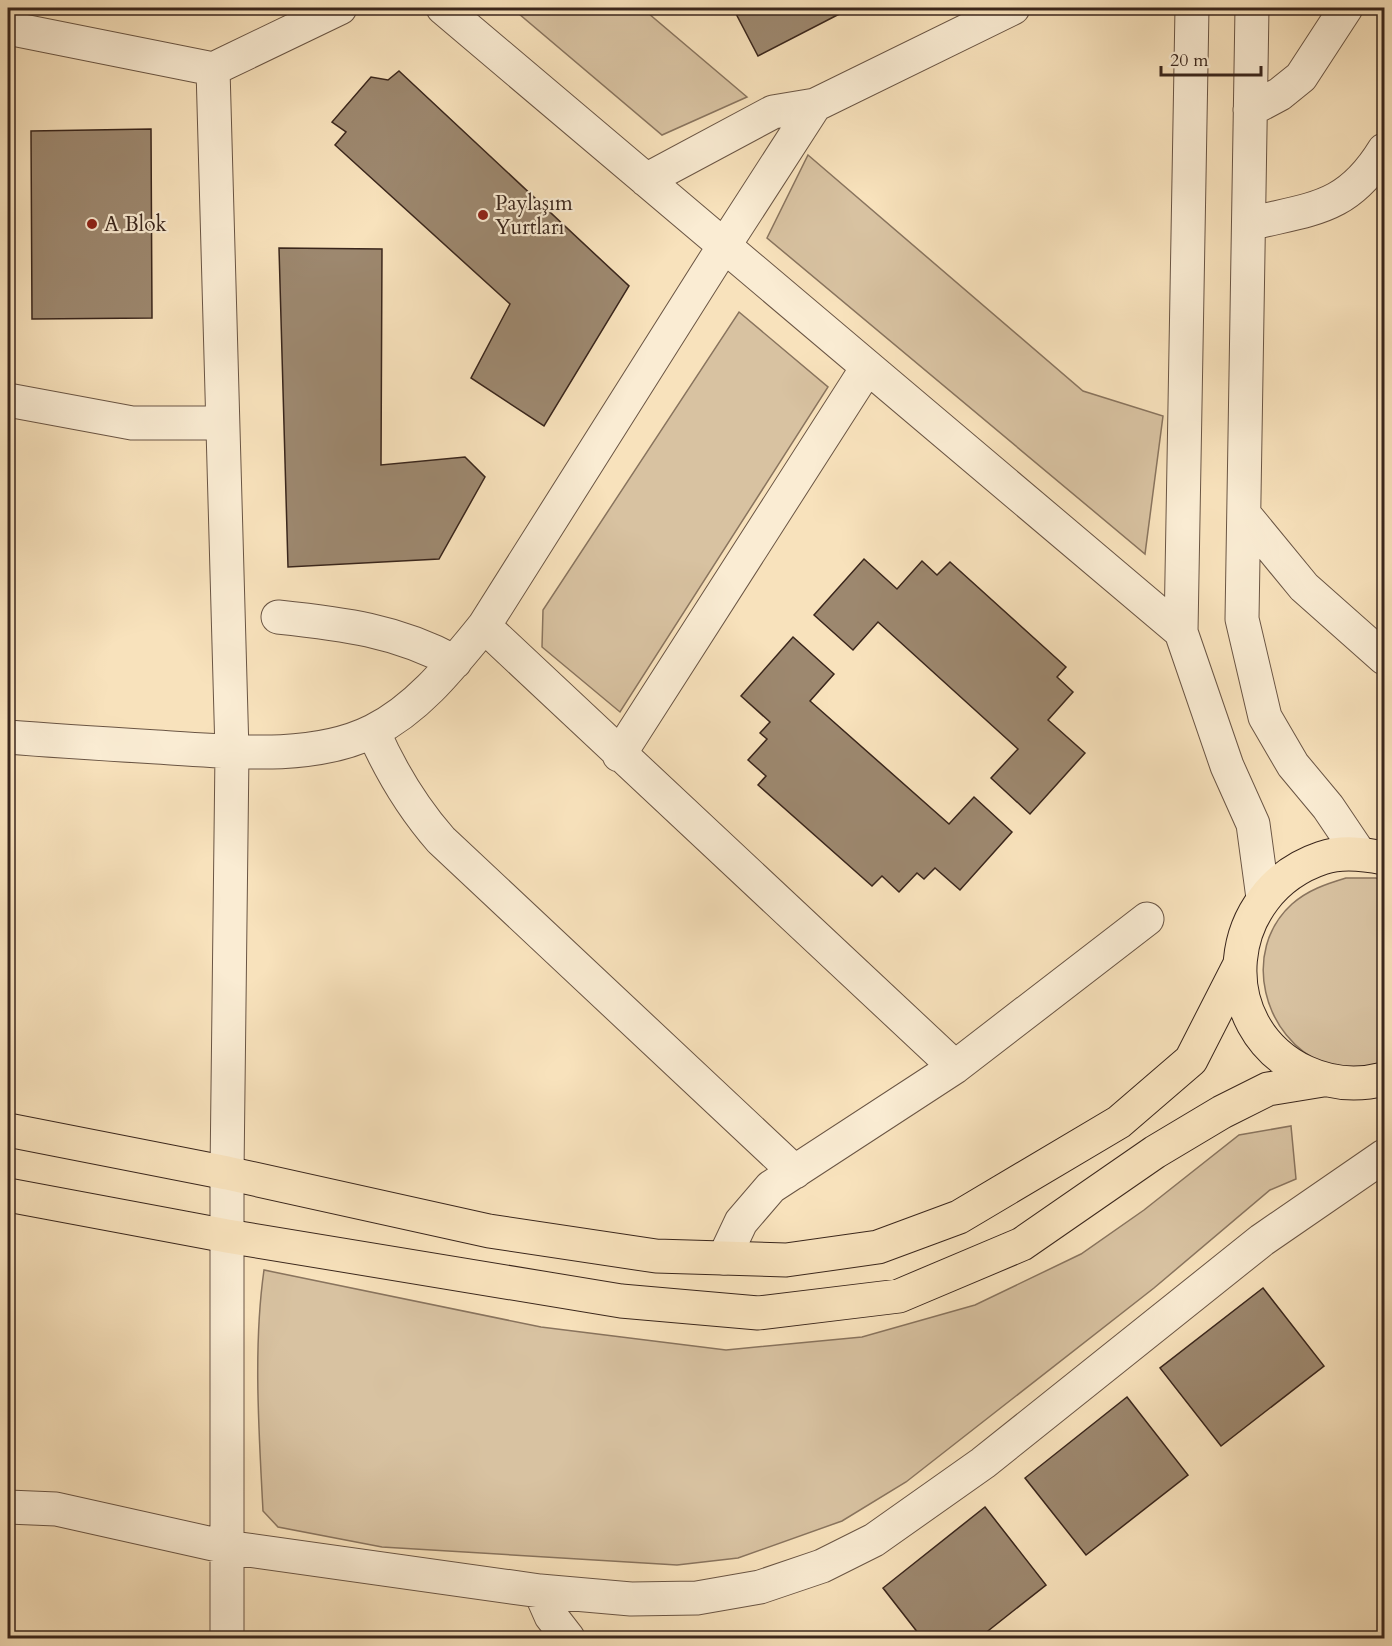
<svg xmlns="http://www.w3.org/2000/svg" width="1392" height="1646" viewBox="0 0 1392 1646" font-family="Cardo,serif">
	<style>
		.green { fill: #d8c2a1; stroke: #89745e; stroke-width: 1.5 }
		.building { fill: #9d886f; stroke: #3a261c; stroke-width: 1.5 }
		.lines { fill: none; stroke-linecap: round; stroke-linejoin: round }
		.minor-casing { stroke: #6a5544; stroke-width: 35 }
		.major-casing { stroke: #3a261c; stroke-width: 35 }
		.minor { stroke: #faecd3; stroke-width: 33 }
		.major { stroke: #f8e2bc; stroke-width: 33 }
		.poi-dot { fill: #8f2418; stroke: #faecd3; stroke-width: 2 }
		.labels { text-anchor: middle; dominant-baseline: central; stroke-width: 4.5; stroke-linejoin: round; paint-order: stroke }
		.poi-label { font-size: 21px; fill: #3a261c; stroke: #faecd3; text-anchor: start }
	</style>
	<rect width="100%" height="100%" fill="#f8e2bc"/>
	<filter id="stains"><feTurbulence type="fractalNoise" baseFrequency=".00333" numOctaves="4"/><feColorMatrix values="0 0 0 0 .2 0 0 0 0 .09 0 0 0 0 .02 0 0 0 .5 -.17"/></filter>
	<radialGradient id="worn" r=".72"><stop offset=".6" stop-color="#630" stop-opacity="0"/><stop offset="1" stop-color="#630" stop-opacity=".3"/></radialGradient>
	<path class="green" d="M512,8H642L747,97L662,135Z
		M808,155L1083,391L1163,416L1145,554L767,238Z
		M739,312L828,387L620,712L542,647L543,610Z
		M1346,878H1376L1384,881V1066C1365,1069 1345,1071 1325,1064C1263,1039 1240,951 1292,904C1308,890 1326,884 1346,878Z
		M1291,1126L1296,1179L1270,1190L1154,1288L906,1482L842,1521L738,1558L677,1565L382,1547L278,1527L263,1511C259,1433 253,1347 264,1270L541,1327L726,1350L862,1337L975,1305L1081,1254L1144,1210L1239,1135Z"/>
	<path class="building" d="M733,8H851L758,56Z
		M399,71L629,286L544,426L471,378L510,304L335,145L346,132L332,122L371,77L388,80Z
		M151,129L152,318L32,319L31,131Z
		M279,248L382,249L381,465L465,457L485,477L439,559L288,567Z
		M864,559L897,589L922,561L937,575L950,562L1066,667L1057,677L1073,692L1048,720L1085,753L1030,814L991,778L1018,749L878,622L853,650L814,615Z
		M793,637L834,674L810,701L949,824L974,797L1012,832L960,890L935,868L924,879L917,873L899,892L882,876L872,886L758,785L766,776L748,760L767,739L760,733L770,722L741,696Z
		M1263,1288L1324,1366L1221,1446L1160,1368Z
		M1127,1397L1188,1475L1086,1555L1025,1478Z
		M985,1507L1046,1585L979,1638H922L883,1588Z"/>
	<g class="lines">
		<g class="minor-casing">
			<path id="minor" d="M443,8L1181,632
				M1192,8L1181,632L1227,766L1253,824L1263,898
				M1252,8L1242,619L1265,717L1293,765L1328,807L1359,853
				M8,28L213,69L340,8
				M213,69L232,752L227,1173V1638
				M1250,110L1280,94L1301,77L1346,8
				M646,180L773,112L815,105L1013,8
				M1249,224C1313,208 1347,210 1384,150
				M8,400L132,423H222
				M1244,514L1304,587L1384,658
				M278,617C343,624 396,630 455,662
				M484,626L955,1067
				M373,731C391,772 412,807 441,840L795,1172
				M8,737C57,741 107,744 157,747C225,751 311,762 373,731C419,708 452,665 484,626L724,246L815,105
				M619,755L867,368
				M724,1258L741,1222L771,1187L955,1067L1147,919
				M8,1507L56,1509L226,1547L540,1591L631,1599L697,1598L760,1587L822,1566L874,1540L983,1463L1262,1240L1384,1156
				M540,1591L551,1616L568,1638"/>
		</g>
		<g class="major-casing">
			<path id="major" d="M1384,858C1364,854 1342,851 1322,858C1223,891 1209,1026 1305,1072C1331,1084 1357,1086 1384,1079
				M8,1130L227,1173L489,1231L656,1256L786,1260L878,1247L959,1217L1119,1122L1191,1060L1239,966
				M8,1195L227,1236L621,1301L758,1313L899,1296L1022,1244L1155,1152L1222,1112L1268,1089L1323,1080"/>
		</g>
		<use href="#minor" class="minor"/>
		<use href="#major" class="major"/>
	</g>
	<g class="poi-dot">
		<circle cx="483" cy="215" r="6"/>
		<circle cx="92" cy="224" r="6"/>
	</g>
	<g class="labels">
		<g class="poi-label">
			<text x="495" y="203">Paylaşım<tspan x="495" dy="24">Yurtları</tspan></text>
			<text x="104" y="224">A Blok</text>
		</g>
	</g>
	<rect width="1392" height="1646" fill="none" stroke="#f8e2bc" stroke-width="30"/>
	<rect x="9" y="9" width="1374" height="1628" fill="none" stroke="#3a261c" stroke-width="3"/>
	<rect x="15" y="15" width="1362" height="1616" fill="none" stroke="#3a261c" stroke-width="1.5"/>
	<path d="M1161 66v9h100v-9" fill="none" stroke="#3a261c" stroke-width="3"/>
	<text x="1170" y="66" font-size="18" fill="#3a261c" stroke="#faecd3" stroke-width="4.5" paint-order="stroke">20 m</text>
	<rect width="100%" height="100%" filter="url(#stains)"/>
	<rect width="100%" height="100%" fill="url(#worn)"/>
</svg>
